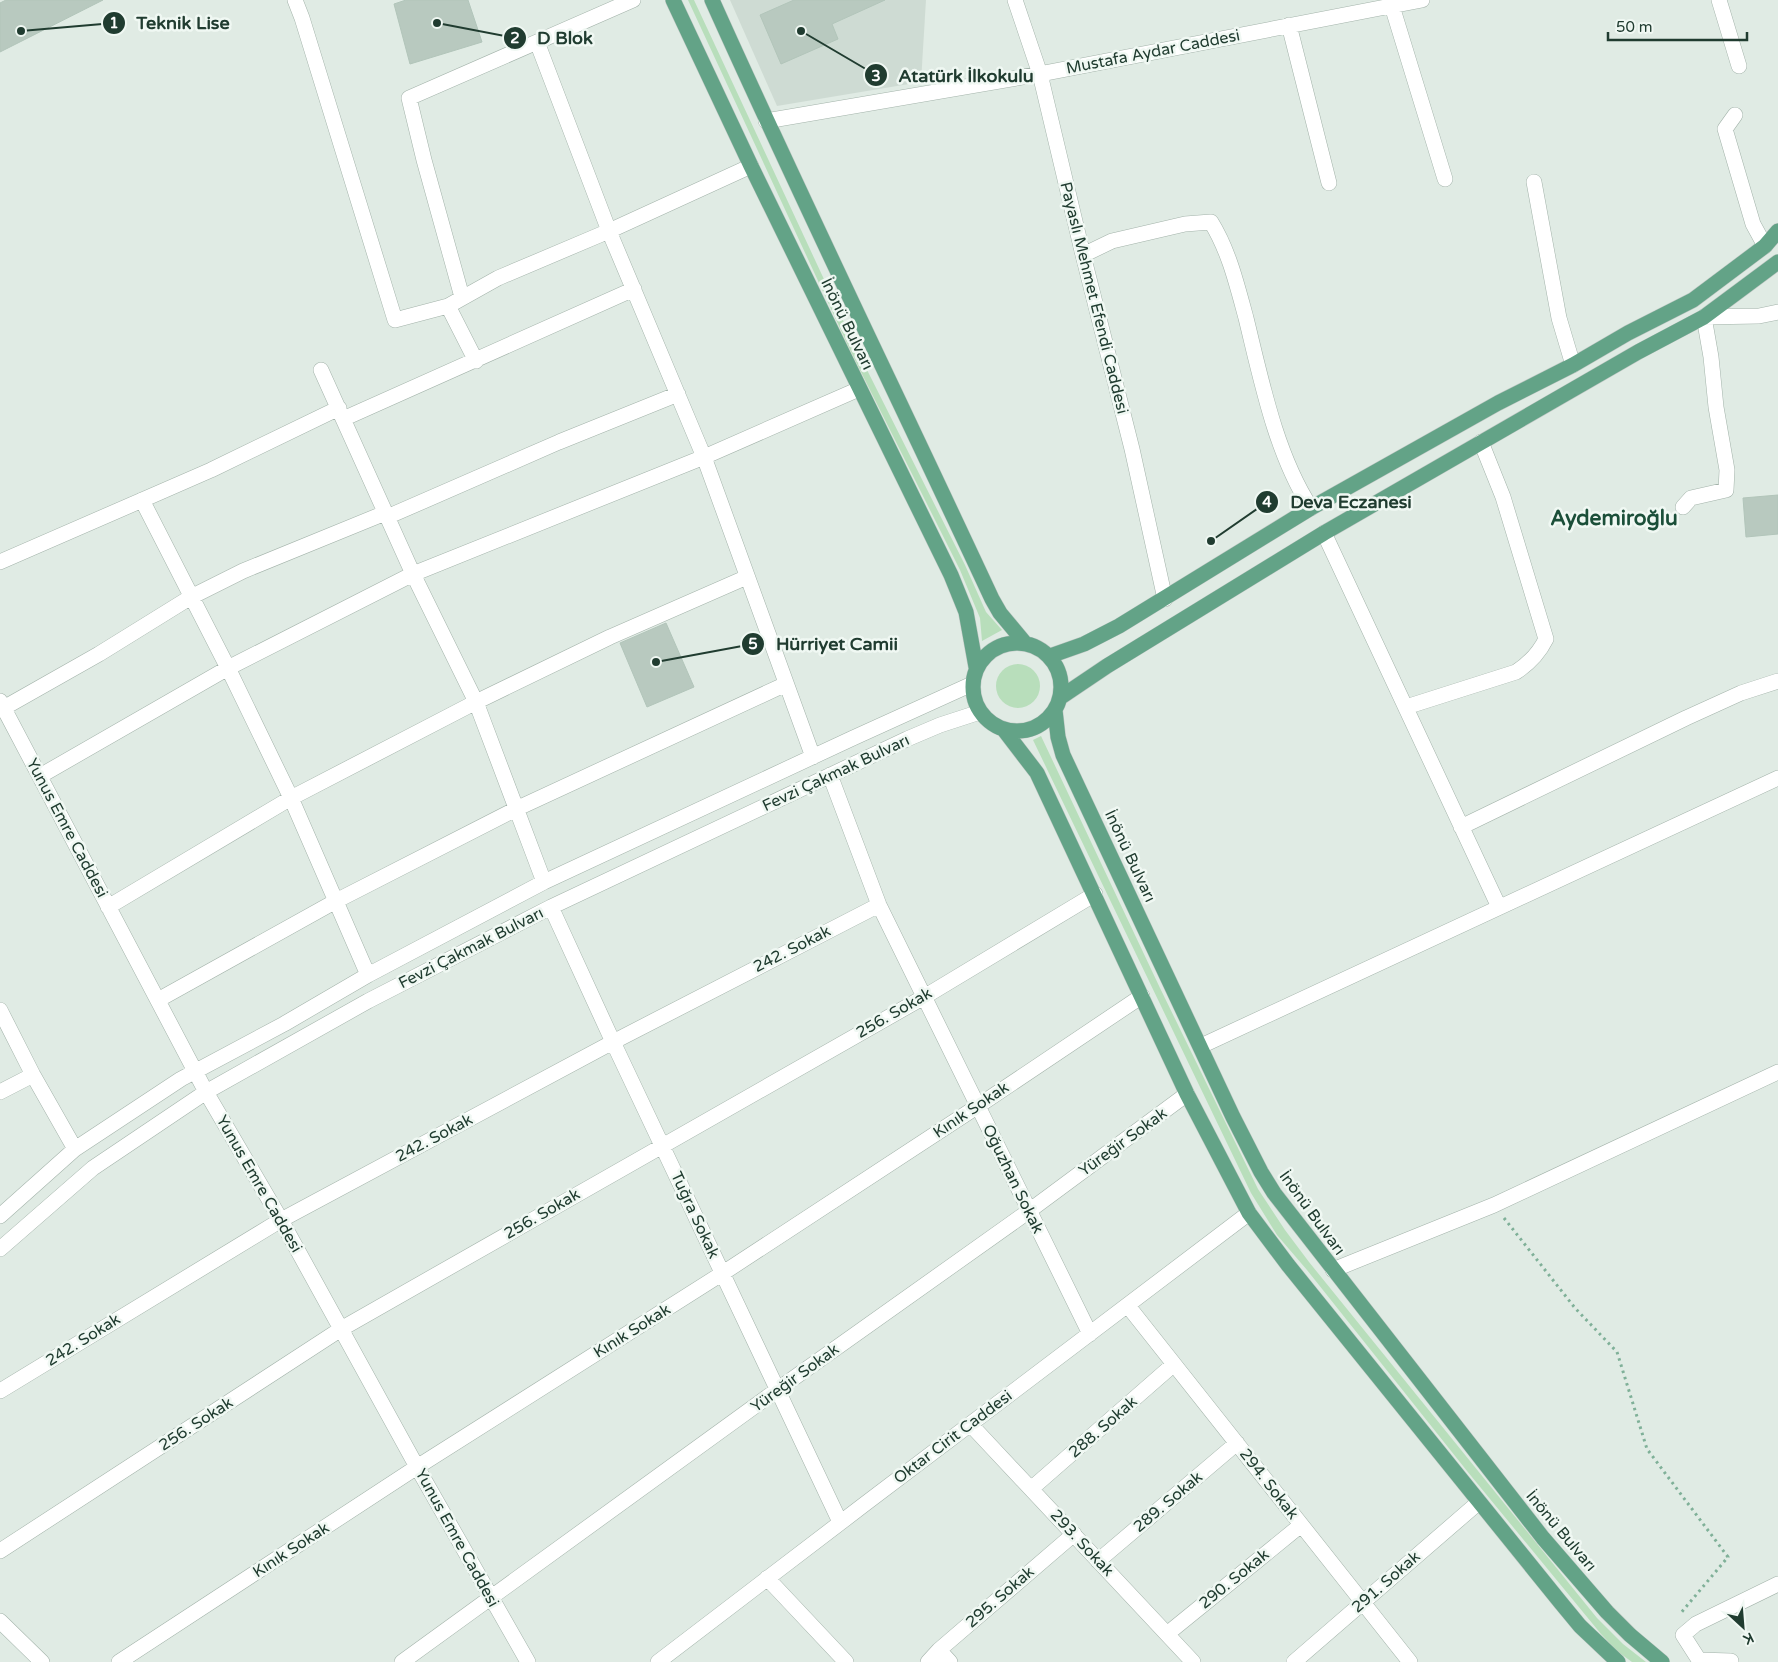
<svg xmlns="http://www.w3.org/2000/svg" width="1778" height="1662" viewBox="0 0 1778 1662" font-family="'Varela Round',sans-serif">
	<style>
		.built { fill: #cedbd3 }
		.green { fill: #b8debb }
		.building { fill: #b8c9bf; stroke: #b2c5ba }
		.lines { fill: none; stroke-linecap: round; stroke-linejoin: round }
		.minor-casing { stroke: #a3b3aa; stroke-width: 16 }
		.major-casing { stroke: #c1c8c5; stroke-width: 16 }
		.path { stroke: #7fb098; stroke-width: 3; stroke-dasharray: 2.5 4; stroke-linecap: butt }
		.minor { stroke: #fff; stroke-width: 15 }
		.major { stroke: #63a387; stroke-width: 15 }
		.labels { text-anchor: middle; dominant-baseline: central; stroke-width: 5; stroke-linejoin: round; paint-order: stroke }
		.street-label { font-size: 16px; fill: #203c30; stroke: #f0f8f3 }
		.district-label { font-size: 21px; font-weight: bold; fill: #1b4f39; stroke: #f0f8f3 }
		.leader { fill: none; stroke: #203c30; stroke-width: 2 }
		.callout-dot { fill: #203c30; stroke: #f0f8f3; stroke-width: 2 }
		.mark-label { font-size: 15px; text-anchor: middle; font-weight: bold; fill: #fff }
		.callout-label { font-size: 18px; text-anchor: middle; font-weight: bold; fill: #203c30; stroke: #f0f8f3; stroke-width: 5; stroke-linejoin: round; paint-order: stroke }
	</style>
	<rect width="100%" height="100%" fill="#e0ebe4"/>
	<path class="built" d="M730,0H926L921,82L777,106Z"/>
	<path class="green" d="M688,0H694L856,348L965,565L986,612L1002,630L982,641L980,618L960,570L851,352Z
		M996 686a22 22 0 1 1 44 0a22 22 0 1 1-44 0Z
		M1041,736L1160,988L1258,1189L1285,1230L1309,1262L1597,1618L1623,1644L1646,1662H1632L1617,1651L1601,1634L1467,1471L1307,1270L1277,1235L1251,1193L1033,740Z"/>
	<path class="building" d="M6,0H103L0,52V3Z
		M406,0H468L482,42L410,64L394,4Z
		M794,0H885L832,24L838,39L781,64L760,15Z
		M1778,495V534L1746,537L1743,498Z
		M666,623L694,687L647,707L620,643Z"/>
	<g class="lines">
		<g class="minor-casing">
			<path id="minor" d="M295,0L302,18L395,320L448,306L498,278L609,231L751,166
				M1015,0L1040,74L1083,255L1132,449L1165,599
				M1719,0L1739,66
				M1392,6L1445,179
				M1289,25L1329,183
				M537,42L609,231L704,457L813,757
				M1735,115L1725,129L1753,224L1765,246
				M766,121L1040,74L1422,0
				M1534,182L1559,318L1573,365
				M1083,255L1112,241L1185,224L1211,222C1229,251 1237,285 1246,318C1261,379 1276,455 1311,508
				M462,297L424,160L409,98L633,0
				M448,306L476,361
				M321,370L413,574L476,702L544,882
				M343,419L634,289
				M142,500L228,668L291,798L368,975
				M1683,507L1691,498L1726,490L1727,470L1716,407L1711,357L1704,317L1759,316L1778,312
				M387,517L559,442L678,394
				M1324,533L1499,907
				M0,562L211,470L339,408
				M0,701L206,1092L281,1220L417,1467L528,1662
				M1406,707L1516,672C1530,663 1539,653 1546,639L1503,497L1481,442
				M0,710L99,654L191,597L243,571L385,513
				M830,775L879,905L1090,1334
				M40,776L228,668L413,574L704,457L859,389
				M1461,827L1686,718L1741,693L1778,681
				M108,907L291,798L476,702L610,637L747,577
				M551,907L613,1042L840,1522
				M158,1000L336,901L516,809L786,684
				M0,1010L33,1075L75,1149
				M1201,1046L1778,778
				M0,1092L33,1075
				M0,1216L75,1149L181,1079L284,1024L368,975L544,882L853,738L972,684
				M0,1249L93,1168L206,1092L368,1001L551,907L907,739L940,725L980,712
				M1333,1270L1494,1205L1778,1072
				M1128,1306L1410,1662
				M0,1391L281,1220L613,1042L879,905
				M971,1425L1193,1662
				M1031,1489L1174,1364
				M0,1551L341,1329L924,997L1095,894
				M1098,1561L1237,1443
				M767,1578L846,1662
				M0,1621L42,1662
				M1167,1634L1301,1525
				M939,1650L950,1662
				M1731,1661L1699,1660L1683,1635L1696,1624L1778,1584
				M119,1662L417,1467L723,1273L978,1106L1142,996
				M402,1662L777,1390L1029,1211L1187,1094
				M658,1662C854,1511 1052,1363 1249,1213
				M928,1662L939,1650L1074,1534
				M1294,1662L1479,1502"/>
		</g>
		<g class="major-casing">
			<path id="major" d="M673,0L751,166L951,575L966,612L976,667
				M712,0C802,201 899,399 992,599L1000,613L1025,643
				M973 687a44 44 0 1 1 88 0a44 44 0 1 1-88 0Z
				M1050,656L1084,644L1119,626L1311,508L1498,403L1573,365L1628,333L1693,300L1765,246L1778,231
				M1061,697L1107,666L1324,533L1638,352L1704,317L1778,262
				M1055,710L1058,737L1063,755L1233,1117L1261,1172L1274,1193L1543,1538L1607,1612L1630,1635L1662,1662
				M1004,730L1037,773L1187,1094L1249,1213L1288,1265L1561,1603L1580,1626L1618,1662"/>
		</g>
		<path class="path" d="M1504,1218L1575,1308L1617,1352L1647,1449L1728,1557L1680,1614"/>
		<use href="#minor" class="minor"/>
		<use href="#major" class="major"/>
	</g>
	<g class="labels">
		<g class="street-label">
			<text transform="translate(1153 52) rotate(-11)">Mustafa Aydar Caddesi</text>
			<text transform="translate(1094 298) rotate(76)">Payaslı Mehmet Efendi Caddesi</text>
			<text transform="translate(847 324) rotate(64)">İnönü Bulvarı</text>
			<text transform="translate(836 773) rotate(-25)">Fevzi Çakmak Bulvarı</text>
			<text transform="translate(67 828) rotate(62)">Yunus Emre Caddesi</text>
			<text transform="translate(1130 856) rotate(65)">İnönü Bulvarı</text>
			<text transform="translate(471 948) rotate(-27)">Fevzi Çakmak Bulvarı</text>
			<text transform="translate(792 949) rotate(-27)">242. Sokak</text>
			<text transform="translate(894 1013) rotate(-30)">256. Sokak</text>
			<text transform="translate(971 1110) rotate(-34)">Kınık Sokak</text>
			<text transform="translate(434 1138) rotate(-28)">242. Sokak</text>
			<text transform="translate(1123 1142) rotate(-36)">Yüreğir Sokak</text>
			<text transform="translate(1013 1179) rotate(64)">Oğuzhan Sokak</text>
			<text transform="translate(259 1184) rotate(60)">Yunus Emre Caddesi</text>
			<text transform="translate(1312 1213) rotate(54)">İnönü Bulvarı</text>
			<text transform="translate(542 1214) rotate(-30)">256. Sokak</text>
			<text transform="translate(695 1215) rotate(65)">Tuğra Sokak</text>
			<text transform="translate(632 1331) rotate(-32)">Kınık Sokak</text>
			<text transform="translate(83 1340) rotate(-32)">242. Sokak</text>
			<text transform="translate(795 1378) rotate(-36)">Yüreğir Sokak</text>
			<text transform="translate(196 1424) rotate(-33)">256. Sokak</text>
			<text transform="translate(1103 1427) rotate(-41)">288. Sokak</text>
			<text transform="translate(953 1437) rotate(-37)">Oktar Cirit Caddesi</text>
			<text transform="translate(1269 1484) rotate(52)">294. Sokak</text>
			<text transform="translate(1168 1502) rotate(-40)">289. Sokak</text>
			<text transform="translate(1561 1531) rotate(50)">İnönü Bulvarı</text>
			<text transform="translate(457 1538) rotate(61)">Yunus Emre Caddesi</text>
			<text transform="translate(1082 1543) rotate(47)">293. Sokak</text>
			<text transform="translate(291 1550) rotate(-33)">Kınık Sokak</text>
			<text transform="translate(1234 1579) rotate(-39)">290. Sokak</text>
			<text transform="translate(1386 1582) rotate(-41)">291. Sokak</text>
			<text transform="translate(1000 1597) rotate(-41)">295. Sokak</text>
		</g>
		<g class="district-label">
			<text x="1614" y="518">Aydemiroğlu</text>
		</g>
	</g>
	<path class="leader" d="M21 31L114 23M437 23L515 38M801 31L876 75M1211 541L1267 502M656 662L753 644"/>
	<g class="callout-dot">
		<circle cx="21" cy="31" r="5"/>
		<circle cx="437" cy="23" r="5"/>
		<circle cx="801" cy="31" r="5"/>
		<circle cx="1211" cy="541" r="5"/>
		<circle cx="656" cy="662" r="5"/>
		<circle cx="114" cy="23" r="12"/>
		<circle cx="515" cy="38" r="12"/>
		<circle cx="876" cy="75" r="12"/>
		<circle cx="1267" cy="502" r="12"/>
		<circle cx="753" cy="644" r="12"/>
	</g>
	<g class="mark-label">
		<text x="114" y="28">1</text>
		<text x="515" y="43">2</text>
		<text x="876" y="81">3</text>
		<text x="1267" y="507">4</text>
		<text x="753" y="649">5</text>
	</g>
	<g class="callout-label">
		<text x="183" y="29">Teknik Lise</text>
		<text x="565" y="44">D Blok</text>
		<text x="966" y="82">Atatürk İlkokulu</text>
		<text x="1351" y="508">Deva Eczanesi</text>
		<text x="837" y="650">Hürriyet Camii</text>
	</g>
	<g transform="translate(1743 1627) rotate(154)" stroke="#f0f8f3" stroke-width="4" paint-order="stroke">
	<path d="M0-4L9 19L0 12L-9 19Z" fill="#203c30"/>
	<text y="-8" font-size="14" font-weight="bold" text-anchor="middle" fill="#203c30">K</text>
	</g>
	<path d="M1608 32v8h139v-8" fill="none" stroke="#203c30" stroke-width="2.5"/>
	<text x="1616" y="32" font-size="15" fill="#203c30" stroke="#f0f8f3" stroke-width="4" paint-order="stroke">50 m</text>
</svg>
